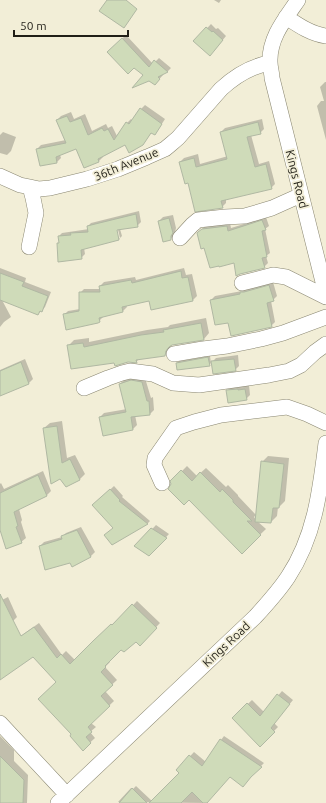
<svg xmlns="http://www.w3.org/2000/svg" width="326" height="803" viewBox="0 0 326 803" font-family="Ubuntu,sans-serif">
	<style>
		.shadow { fill: #0003 }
		.building { fill: #cfdbb9; stroke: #b0b8a3 }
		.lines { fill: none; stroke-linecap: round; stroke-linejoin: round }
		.minor-casing { stroke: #898671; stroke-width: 16 }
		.minor { stroke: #fff; stroke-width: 15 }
		.labels { text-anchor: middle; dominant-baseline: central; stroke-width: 3.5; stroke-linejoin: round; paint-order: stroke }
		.street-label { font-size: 12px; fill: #211f17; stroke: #f2eed7 }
	</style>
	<rect width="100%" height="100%" fill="#f2eed7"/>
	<path class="shadow" d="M214,0H221L219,3Z
		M211,24L216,29L218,28L226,36L214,51L195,41Z
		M126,35L153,64L159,58L171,68L168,71L162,74L163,75L155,84L134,66L108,52Z
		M325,82H326V140L317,106L321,101H324L320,87Z
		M145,105L165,119L158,130L152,132L142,144H125L102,156L103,157L99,161L84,166L77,148L60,155L61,158L57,162L37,149L41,145L66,140L57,120L61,116L71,112L74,119L85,114L92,131L106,124L108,128L112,126L117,136L127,123L131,119L133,121L141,109Z
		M262,119L264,129L260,133L251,135L259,164L269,161L275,184L271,188L226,199V203L222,207L189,182L180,162L184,158L198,154L200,164L228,156L221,132L225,128Z
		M3,132L16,137L11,151L7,155L0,153V135Z
		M139,211L141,222L137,226L120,229L122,236L120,238L117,225L115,226L118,238H120L119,239L84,248L85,254L81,258L58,244L60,242L59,236L62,233L89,229L88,226L91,223Z
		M173,215L176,228L175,232V235L171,239L159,221L163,217Z
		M266,217L269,226L265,229L270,253L266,256L268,263L264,267L235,262L205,247L198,233L206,225L230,223L231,228Z
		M0,268L26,278L25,282L51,292L45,307L38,314L2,300L11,317L4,322L0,327Z
		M184,268L186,275L192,274L197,296L193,300L152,309L149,299L126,305L127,307L123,311L103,316V317L99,321L64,315L68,311L80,309V293L84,289H100V286L104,282L135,277L136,280Z
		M273,282L277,296L273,300L271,301L275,322L271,326L229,322L211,300L215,296L242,291L244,288Z
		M206,318L209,333L204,339L172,344L171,345L170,350L165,355L139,359L136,362H115L68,346L74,340L89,338V342L147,330L168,327L170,325Z
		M238,355L239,366L235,370L212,362L209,365L177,363L179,361L210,356L211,363L216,358Z
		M25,359L33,379L29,383L0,395V370Z
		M135,377L145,378L151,398L153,397L154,410L150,414L135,415L137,425L133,429L100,417L104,413L127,409L120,384L124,380Z
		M249,385L250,395L246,399L227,391L231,387Z
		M62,421L67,458L75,455L85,474L79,480L66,486L44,428L50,423Z
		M268,456L289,458L285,501L279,507H278L277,516L271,522L257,521L266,529L242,552L189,498L172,485V481L187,466L197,476L206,468L226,487L228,485L238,495V496L256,515L254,517L256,520L262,462Z
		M43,471L51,491L46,496L19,509L22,520L21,522L26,538L21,542L0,527V484L1,483L4,489Z
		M114,486L123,496L122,497L150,521L147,524L114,527L94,505Z
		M156,525L169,534L149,555L136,546Z
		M81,527L95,552L91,556L73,566L70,562L40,546L44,542L62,537L66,533Z
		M8,597L17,617L13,621L0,627V601Z
		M137,601L160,623L140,644L136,640L121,648L108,661L110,662L105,667L117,680L105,691L114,701L91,723L96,727L90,732L95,738L83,749L72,734L57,682L33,656L0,676V651L39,623L62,655L66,651L75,660L98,637L116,621L117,622Z
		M282,691L293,700L274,723L278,727L260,745L233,718L252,700L264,712Z
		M0,736L14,750V761L28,775L27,803H0Z
		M224,736L264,763L254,773L230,776L206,803L118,802L131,788L132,790L136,786L152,801L180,773L177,770L194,752L206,762L221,740Z"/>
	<path class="building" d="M107,0H126L137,9L124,28L99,11Z
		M206,27L212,32L213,31L223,40L210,56L193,41Z
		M122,38L149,67L154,60L168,72L158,77L160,79L155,85L149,81L132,88L143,75L134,68L128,74L107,52Z
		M140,108L162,124L155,135L151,133L143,145L129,153L125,145L98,159L99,162L84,168L76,149L56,157L57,163L40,166L36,149L66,143L56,120L67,116L70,122L81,118L88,135L102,128L104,131L108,129L114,140L126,122L129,124Z
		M258,122L261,134L247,137L255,167L266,164L272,189L221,201L223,208L195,212L188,183L185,184L179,162L194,158L196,167L227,159L220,132Z
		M136,214L138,227L117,230L119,240L81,250L82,259L58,262L57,243H59L58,236L71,235L70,233L88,232L87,226Z
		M169,218L173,233L171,236V240L163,242L158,221Z
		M262,220L266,230L262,231L267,257L262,258L265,268L240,274L236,276L234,263L219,267V266L210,268L204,248L201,249L197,233L198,232L202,229L227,226L228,231Z
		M181,271L182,278L188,277L193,301L151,310L149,301L122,307L123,312L99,318L100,322L98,323L66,330L63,314L79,311V292H100L99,286L131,280L132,283Z
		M0,273L24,282L22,286L48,296L42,312L40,311L38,315L0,300Z
		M269,285L274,301L267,303L272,327L231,336L228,323L215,325L210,300L240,294V292H244Z
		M201,323L204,340L172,345L169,347L166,351L165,356L136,360L137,363L128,362L115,366L114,363L71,369L67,345L83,343L84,347L141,335L164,332L163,330Z
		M208,357L210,366L177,370L176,363Z
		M234,359L236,371L213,374L211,361Z
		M21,362L29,384L0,396V371Z
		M131,380L142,382L147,401H149L150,415L131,417L133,430L103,436L99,417L126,412L119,384Z
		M238,389V390L245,389L247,400L228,403L226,390Z
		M57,426L62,463L70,459L80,480L66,487L60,479L51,484L43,428Z
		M261,461L284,464L279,508H273L271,523L255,522Z
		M181,470L192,481L200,472L220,492L222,489L233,500V502L252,521H247L261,535L242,554L189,500L184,505L168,489L171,484L170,481Z
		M38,475L47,496L14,512L18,526L16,527L22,543L6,549L0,530V493Z
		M110,489L120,500L119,501L148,524L112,545L104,535L113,528L92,505Z
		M151,528L167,538L149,556L134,546Z
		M77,530L91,557L72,567L70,563L45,570L39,546L62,539L61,536Z
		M0,594L21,636L34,627L57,658L61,654L70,664L93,641L111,624L112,625L132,604L157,628L140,646L136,642L124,652L121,650L105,666L106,667L101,672L113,685L101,696L110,706L88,727L92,732L86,737L91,743L83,751L70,736L71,734L38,699L56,682L33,657L0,680Z
		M277,694L290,704L271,728L275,732L260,747L232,718L247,703L260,716Z
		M220,739L262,767L251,777L243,787L230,777L207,803H203L192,792L181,803H149L179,773L176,770L189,755L202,766Z
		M0,756L24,780L23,803H0Z
		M132,788L147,803H119Z"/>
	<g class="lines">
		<g class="minor-casing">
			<path id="minor" d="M298,0C285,19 269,38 270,62C270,68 272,73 272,78L326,294
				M286,17C298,25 311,34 326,36
				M0,176L20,185L30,187L39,189L50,188L87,179L118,169L147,157L165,149L171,144L178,138L221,89C235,76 251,66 270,63
				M180,238L192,225L198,220L225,217L245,216L272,208L301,195
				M29,247L36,213L33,198L30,187
				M242,283L273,275L286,277L326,297
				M174,354L203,349L227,346L261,339L283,333L326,317
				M84,388L108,378L122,373L130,371L153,374L173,383L199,385L269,375L289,371L301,365L315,352L326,344
				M162,483L154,465L155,458L176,428L194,422L221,415L287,407L307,414L326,423
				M0,723L67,795
				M58,803L255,617C267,604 278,592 288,577C315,536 320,491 326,443"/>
		</g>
		<use href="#minor" class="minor"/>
	</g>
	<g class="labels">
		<g class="street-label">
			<text transform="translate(126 164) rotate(-22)">36th Avenue</text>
			<text transform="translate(297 179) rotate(76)">Kings Road</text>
			<text transform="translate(226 644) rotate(-43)">Kings Road</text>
		</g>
	</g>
	<path d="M14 30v6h114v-6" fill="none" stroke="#211f17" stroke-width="2"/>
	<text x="20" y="30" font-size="12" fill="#211f17" stroke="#f2eed7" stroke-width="3" paint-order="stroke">50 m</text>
</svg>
